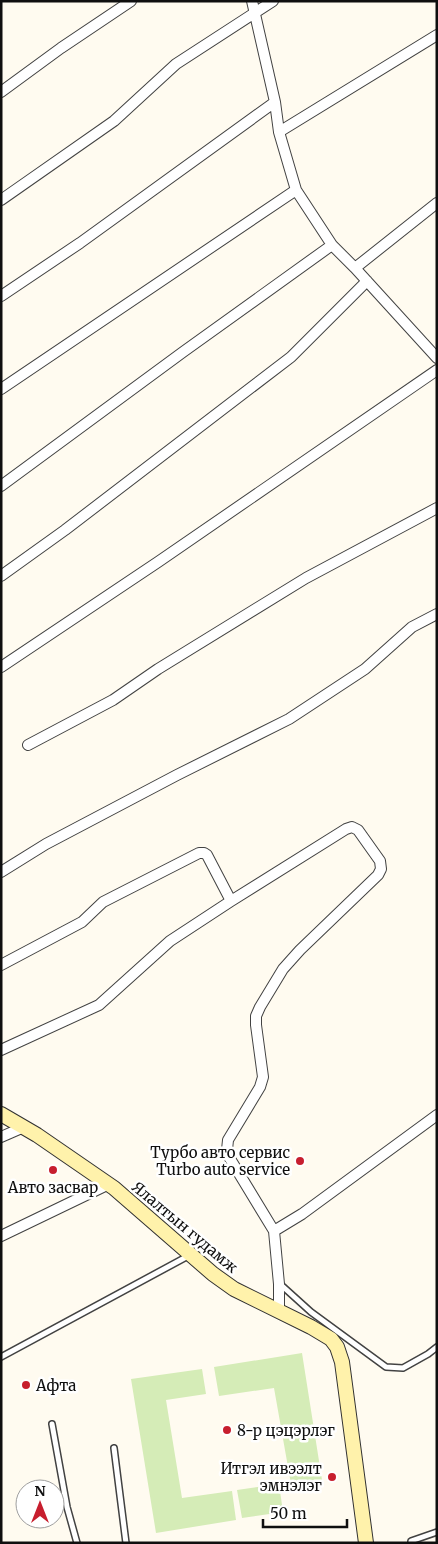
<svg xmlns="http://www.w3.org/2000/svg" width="438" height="1544" viewBox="0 0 438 1544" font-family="Merriweather,serif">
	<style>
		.green { fill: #d5ecb7 }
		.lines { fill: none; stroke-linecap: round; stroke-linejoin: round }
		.lane-casing { stroke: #424242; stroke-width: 8 }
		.street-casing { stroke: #424242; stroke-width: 12 }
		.secondary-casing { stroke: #313131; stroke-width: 16 }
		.lane { stroke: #fff; stroke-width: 5 }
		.street { stroke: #fff; stroke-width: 10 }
		.secondary { stroke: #fff2ab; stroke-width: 14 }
		.poi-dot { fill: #c71e2e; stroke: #fff; stroke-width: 2 }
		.labels { text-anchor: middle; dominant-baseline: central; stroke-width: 5; stroke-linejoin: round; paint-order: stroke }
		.poi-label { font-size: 15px; fill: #0f0f0f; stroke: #fff; text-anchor: end }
		.street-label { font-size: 15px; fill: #0f0f0f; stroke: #fff }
	</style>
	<rect width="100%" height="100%" fill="#fffbf0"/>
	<path class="green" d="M302,1353L322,1480L291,1484L274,1388L219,1396L214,1367Z
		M202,1369L206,1394L166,1400L182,1498L232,1491L236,1520L156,1533L131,1379Z
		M279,1484L283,1512L242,1518L237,1490Z"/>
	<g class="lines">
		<g class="lane-casing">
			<path id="lane" d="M280,1284L311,1312L386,1367L403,1368L428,1354L437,1347
				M1,1357L190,1255
				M52,1424L67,1507L77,1543
				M114,1448L126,1543
				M411,1543V1541L437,1532"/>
		</g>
		<g class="street-casing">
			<path id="street" d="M252,1L275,102L279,132L296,190L332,245L355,268L437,358
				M1,92L61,48L131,1
				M279,132L437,35
				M1,200L114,121L176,64L273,1
				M355,268L437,203
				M1,296L80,243L275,102
				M1,389L296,190
				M1,486L183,352L332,245
				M1,576L65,530L291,357L367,281
				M1,667L158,562L437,370
				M28,745L113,700L158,669L306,578L437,508
				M1,872L46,844L177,775L289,719L365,669L412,627L437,614
				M1,965L82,922L103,902L199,853H204L207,855L231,901
				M1,1050L99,1005L170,941L231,901L346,829L352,827L358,830L380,861L381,869L378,875L300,950L283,969L260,1007L256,1016V1025L263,1077L260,1087L228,1140L227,1150L229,1157L274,1231
				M1,1137L24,1127
				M1,1236L109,1184
				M279,1312V1284L274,1231L302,1214L437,1115"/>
		</g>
		<g class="secondary-casing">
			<path id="secondary" d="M1,1114L37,1135L114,1188L213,1274L234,1289L311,1327L331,1339L337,1347L342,1362L366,1543"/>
		</g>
		<use href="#lane" class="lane"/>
		<use href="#street" class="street"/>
		<use href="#secondary" class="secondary"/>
	</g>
	<g class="poi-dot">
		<circle cx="300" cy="1161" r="5"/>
		<circle cx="53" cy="1170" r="5"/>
		<circle cx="26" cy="1385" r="5"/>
		<circle cx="227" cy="1430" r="5"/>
		<circle cx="332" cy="1477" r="5"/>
	</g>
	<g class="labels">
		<g class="poi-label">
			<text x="290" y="1152">Турбо авто сервис<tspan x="290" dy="17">Turbo auto service</tspan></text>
			<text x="53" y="1187" text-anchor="middle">Авто засвар</text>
			<text x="36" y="1385" text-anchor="start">Афта</text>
			<text x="237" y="1430" text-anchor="start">8-р цэцэрлэг</text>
			<text x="322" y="1468">Итгэл ивээлт<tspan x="322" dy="17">эмнэлэг</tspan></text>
		</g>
		<g class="street-label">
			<text transform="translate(185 1227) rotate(40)">Ялалтын гудамж</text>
		</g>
	</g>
	<rect width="438" height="1544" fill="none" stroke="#0f0f0f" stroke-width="5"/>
	<g transform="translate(40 1504)"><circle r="24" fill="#ffffff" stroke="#9f9f9f"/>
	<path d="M0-4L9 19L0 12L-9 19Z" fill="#c71e2e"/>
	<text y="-8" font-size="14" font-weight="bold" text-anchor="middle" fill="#0f0f0f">N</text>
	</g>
	<path d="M263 1519v8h84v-8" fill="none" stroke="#0f0f0f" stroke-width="2.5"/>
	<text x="270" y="1519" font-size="15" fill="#0f0f0f" stroke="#ffffff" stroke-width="4" paint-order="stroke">50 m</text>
</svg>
